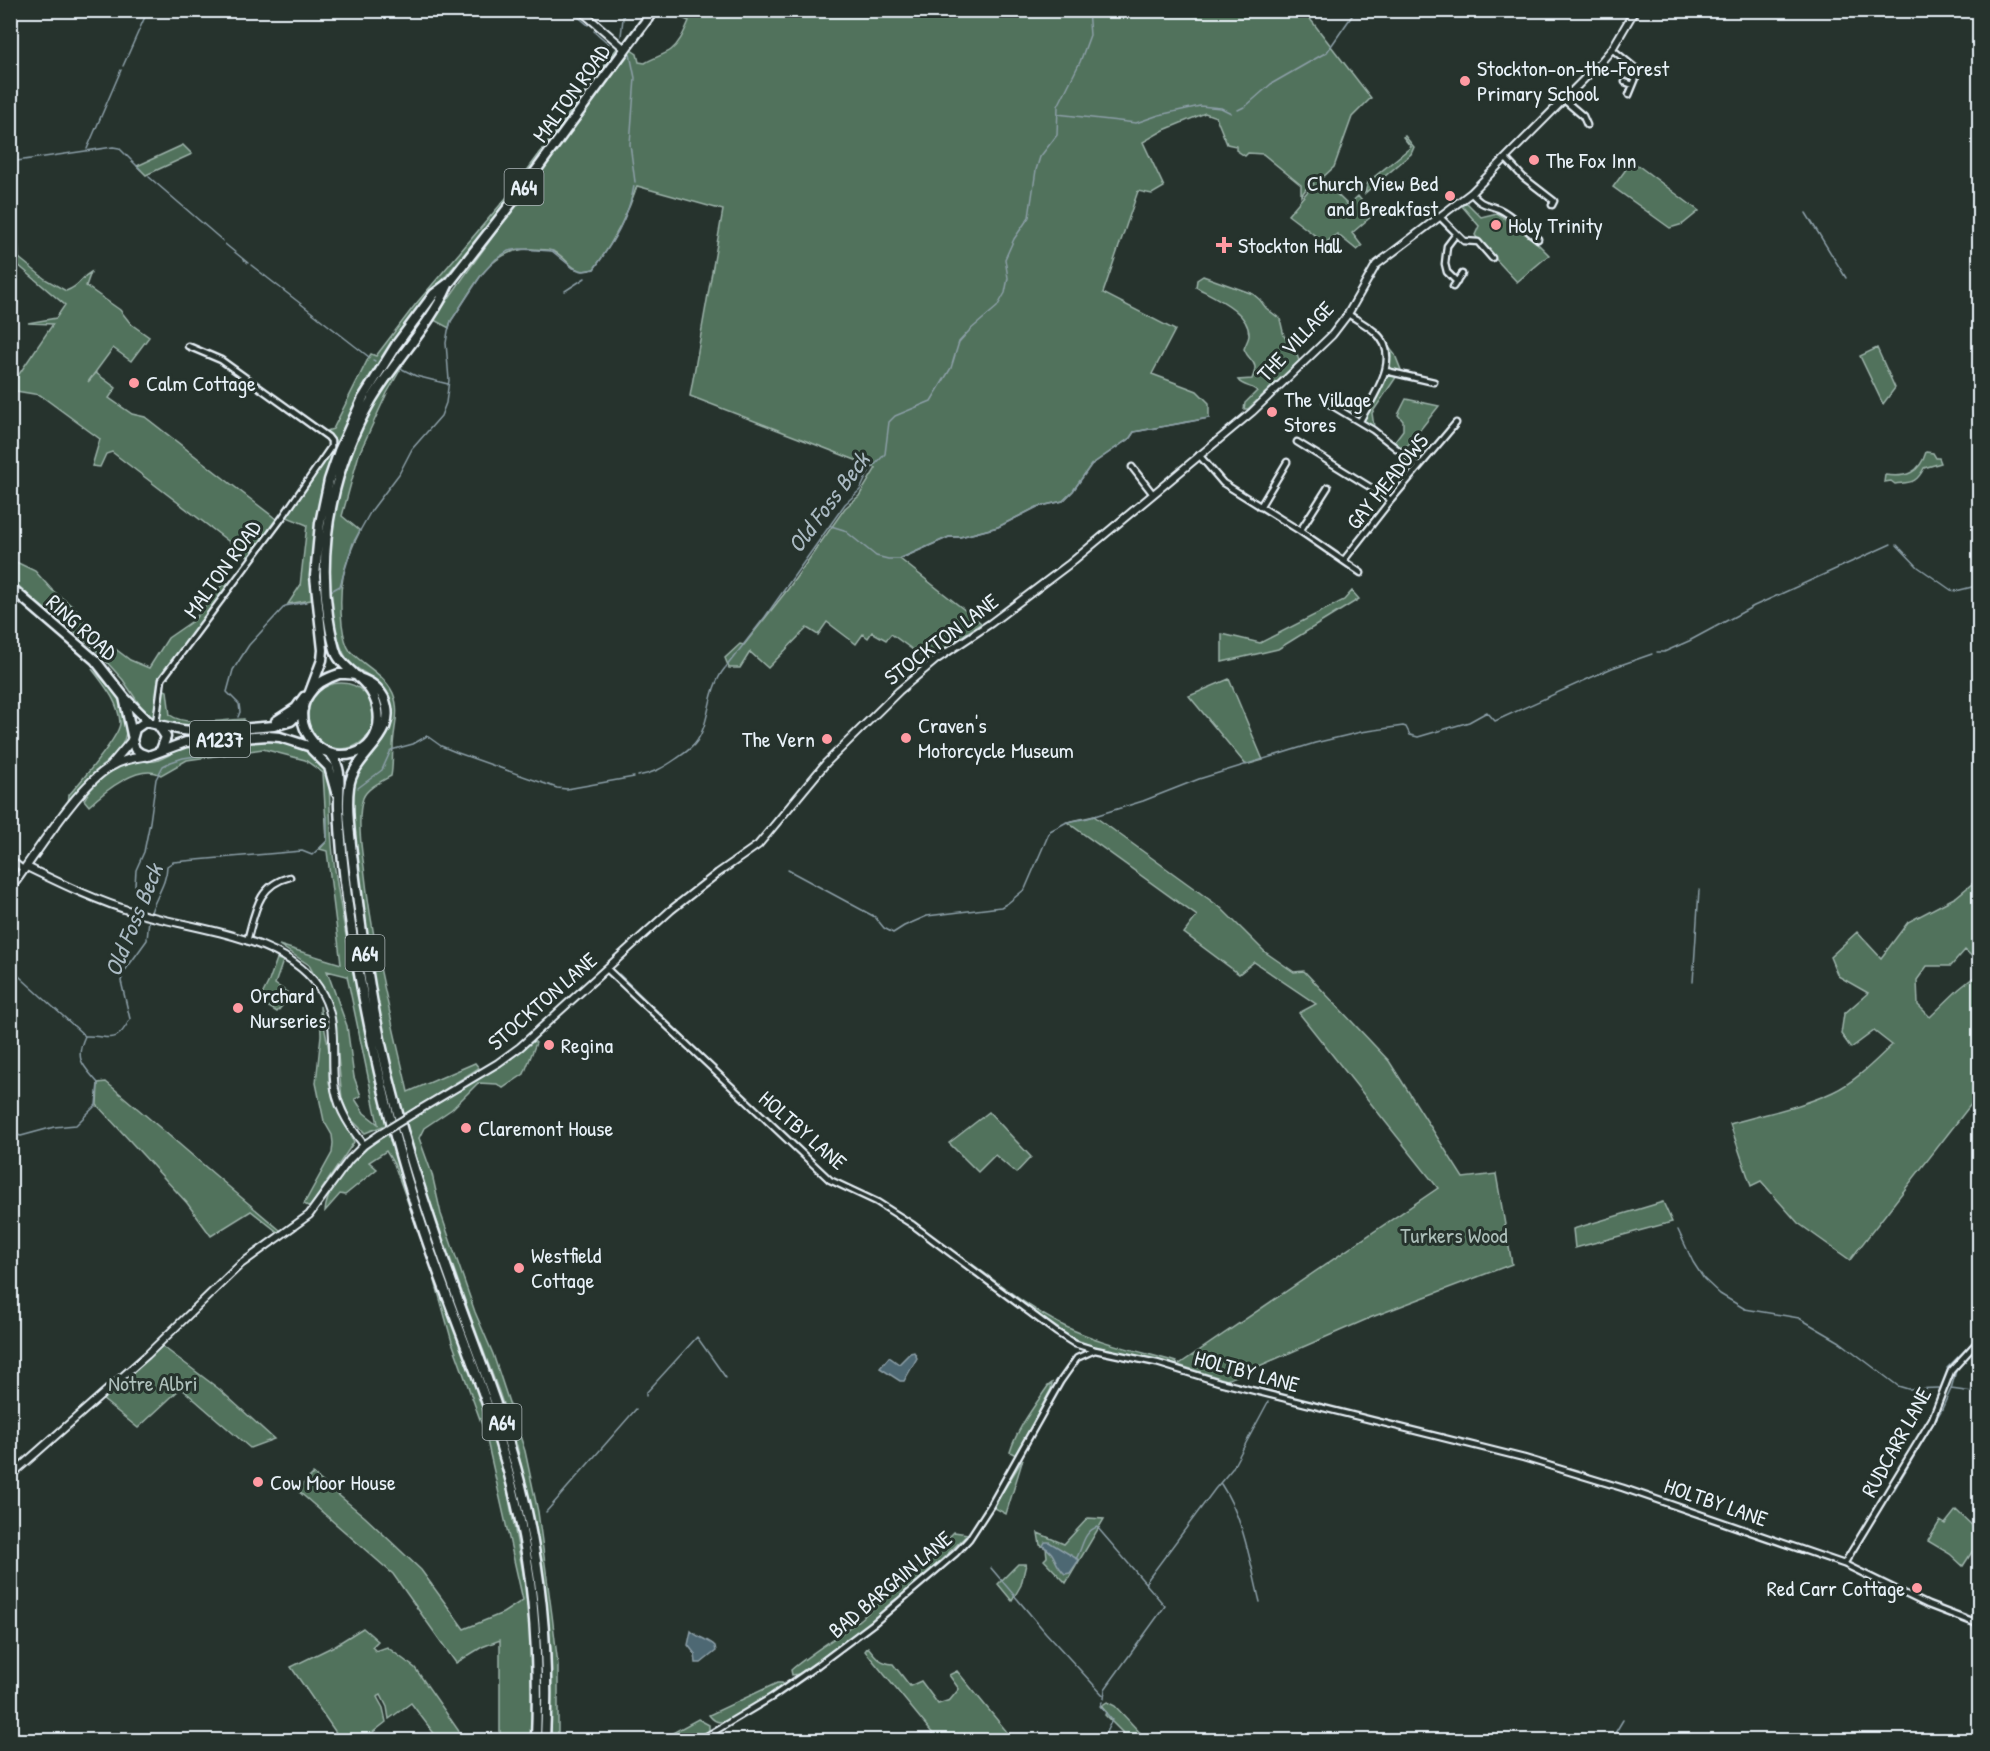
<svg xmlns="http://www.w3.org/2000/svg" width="1990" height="1751" viewBox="0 0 1990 1751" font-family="'Patrick Hand',sans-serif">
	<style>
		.green { fill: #51725b; stroke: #9cb2aa; stroke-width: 1.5; fill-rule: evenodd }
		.water { fill: #4e6873; stroke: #8c9fa8; stroke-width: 1.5 }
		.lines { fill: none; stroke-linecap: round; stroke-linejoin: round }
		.stream { stroke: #8c9fa8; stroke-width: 1.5 }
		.street-casing { stroke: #e8f1f8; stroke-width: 9 }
		.secondary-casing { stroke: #e8f1f8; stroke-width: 10 }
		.primary-casing { stroke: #e8f1f8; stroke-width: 11 }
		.highway-casing { stroke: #e8f1f8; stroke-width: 13 }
		.street { stroke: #26332d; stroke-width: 4.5 }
		.secondary { stroke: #26332d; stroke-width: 6 }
		.primary { stroke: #26332d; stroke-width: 7 }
		.highway { stroke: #26332d; stroke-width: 8 }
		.secondary-bridge-casing { stroke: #e8f1f8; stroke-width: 10; stroke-linecap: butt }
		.secondary-bridge { stroke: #26332d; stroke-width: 6 }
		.poi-dot { fill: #ff9aa2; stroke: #26332d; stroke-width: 2 }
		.labels { text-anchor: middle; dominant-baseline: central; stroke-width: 6; stroke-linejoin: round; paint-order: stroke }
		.shield { fill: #26332d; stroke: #aeb8bb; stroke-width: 1.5 }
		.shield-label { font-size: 21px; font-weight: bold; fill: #e8f1f8 }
		.poi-label { font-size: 22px; fill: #e8f1f8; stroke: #26332d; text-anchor: start }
		.street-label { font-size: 22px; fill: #e8f1f8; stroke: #26332d }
		.park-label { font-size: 22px; fill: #acbeb9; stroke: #26332d }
		.water-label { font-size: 24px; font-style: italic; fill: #aabac3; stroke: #26332d }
	</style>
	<rect width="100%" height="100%" fill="#26332d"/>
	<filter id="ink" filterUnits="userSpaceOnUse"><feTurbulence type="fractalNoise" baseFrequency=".0167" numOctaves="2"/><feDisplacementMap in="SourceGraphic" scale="12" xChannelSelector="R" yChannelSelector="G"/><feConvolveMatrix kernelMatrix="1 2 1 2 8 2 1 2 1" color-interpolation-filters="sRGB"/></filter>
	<g filter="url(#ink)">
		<path class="green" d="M665,11H1304L1371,98L1352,117L1334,167L1321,179L1348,205L1358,196L1373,215L1352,233L1362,246L1357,250L1337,234L1325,243L1288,215L1314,184L1311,182L1301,196V185L1263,154L1248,153L1245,156L1236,150V146L1227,144L1216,117L1205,113L1164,130L1143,142L1164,187L1152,194L1138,191L1103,293L1175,330L1152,374L1197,391L1209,403V418L1134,432L1130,438L1091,465L1073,491L1063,501L1037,507L998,527L960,537H949L900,559L981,623L927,660L891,634L886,640L872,632L868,638L863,634L856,644L827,622L818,635L807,628L768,668L750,652L740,668H729L725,658L740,644L744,645L788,589L845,508L859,496L876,468L690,396L723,210L637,186C627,216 613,243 594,269C572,276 570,260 555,252C549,249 539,250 532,249C487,248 474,289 451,321L449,328L434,320C496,227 566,141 631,50L637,54L639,62L645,63C653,58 666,54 671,50C680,43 684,32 689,21Z
			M618,47L621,50C584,99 549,151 510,199C435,292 343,383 319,505C313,536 312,568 311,600L288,604L300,586L307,525L287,517L334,447L335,440L326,431L333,429L369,357L371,354L376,356L415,305L512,191Z
			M1405,136L1414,147L1411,154L1365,193L1368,182L1411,147L1403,137Z
			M183,145L192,154L146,175L137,166Z
			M1632,161L1699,211L1683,224L1670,228L1613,187Z
			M1466,202L1481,217L1497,213L1535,241L1549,255L1517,282L1479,241L1475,235L1479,226L1462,206Z
			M18,239L19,258L45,279L66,291C81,286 80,278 91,272L86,286L120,310L131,324L149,337L131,361L113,348L88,382L96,373L116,388L109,398L132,414L145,417L276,519L249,557L112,452L106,454L100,467L92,466L100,439L40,395L16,391L11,392V386L53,324L28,323L56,318L65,305L11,259V243Z
			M1203,276L1253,294L1260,300L1266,308L1280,319L1284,336L1296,351L1299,361L1248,409H1244L1245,403L1257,391C1251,385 1243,387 1238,380L1252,379C1260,360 1250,364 1244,349C1245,345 1249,339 1249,335C1249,311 1214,297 1196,287L1197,280Z
			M419,337L387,393L359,454L342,516L360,531C343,564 338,587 342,624C343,632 345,644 350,651C364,666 383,673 393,693C401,712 393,729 393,748C392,757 393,766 391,776C382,781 367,788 363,798C357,816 361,848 364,867C372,943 391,1017 408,1092L475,1063L479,1068L403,1116C393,1070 380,1025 372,979C366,940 361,901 357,862C355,839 349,812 352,789C355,759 395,748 392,711C389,674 354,676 344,654C316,594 332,497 357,437C372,401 396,369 419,337Z
			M1388,346L1395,355L1401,370L1372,413L1374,427L1346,412L1369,409L1390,370Z
			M1877,348L1895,388L1883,404L1860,356Z
			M1406,399L1439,406L1404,450L1394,442L1403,430V421L1398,415Z
			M1926,452L1933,453L1936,458H1939L1941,463L1924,468C1916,484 1911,482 1895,484L1891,481L1884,482L1885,475C1906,478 1920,473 1926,452Z
			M10,559L35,571L52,590L77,610L86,623L109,644L130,660L149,668L168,638L194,620L219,588L226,582L229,584C207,617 182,648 160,680L158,687L167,691L170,715C186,727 223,720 244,719V724L180,725L163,722L146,714L123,680L95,649L70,628L60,615L44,609L11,579Z
			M1352,591L1359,599L1278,649L1222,662V634L1260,643L1344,600Z
			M92,669C113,689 137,714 122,745C116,757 105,763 96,771C86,781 77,793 68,803L69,795C80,782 120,737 120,723C119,702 104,685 92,669Z
			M1229,679L1263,760L1246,765L1189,696Z
			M308 716a33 33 0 1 1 66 0a33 33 0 1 1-66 0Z
			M255,741C282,740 316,747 329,776C330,804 330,834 334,863C346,951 368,1038 388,1124L365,1133L350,1118L342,1099L334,1013L309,965L279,945L341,964L327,851L320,849L327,841L323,773L305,760L263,749L187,760L161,775C139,763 105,791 89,806L84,800C94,781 117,762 140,761C145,760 150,762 155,761C164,759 174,751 185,747ZM327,971L347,976L378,1124L364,1113L355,1099L361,1096L354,1077L347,1026Z
			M1094,816L1221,908L1265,952L1294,972L1304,971L1389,1061L1463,1178L1496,1174L1512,1264L1372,1317L1227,1380L1178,1365L1090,1345L1074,1339L1040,1316L964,1258C996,1281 1029,1309 1064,1326C1099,1343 1139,1351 1176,1362L1178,1365L1438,1188L1299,1013L1316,1004L1254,962L1239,974L1184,933L1197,916L1067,822Z
			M1979,878V963L1965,950L1951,966H1927L1917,980L1918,1005L1930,1017L1959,989L1979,973V1094L1850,1260L1798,1223L1761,1181L1751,1186L1730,1124C1764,1114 1801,1107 1833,1092C1856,1081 1874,1062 1892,1045L1874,1031L1851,1048L1841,1034L1844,1014L1868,993L1838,976L1830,957L1857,932L1881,958L1908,922L1956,897Z
			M277,959L283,961L275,984L291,995L277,1012L259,1001L269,981Z
			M320,1006L329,1050V1082L333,1098L354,1142L310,1207L304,1204L332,1153L333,1143L332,1135L324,1121L316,1083L321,1035Z
			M534,1041L536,1043L524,1074L503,1088L497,1084L478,1083L452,1109L424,1128L419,1138L432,1174L441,1214L475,1312L493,1354L525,1451L538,1512L552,1615L558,1665V1740H551V1651L543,1573L517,1446L499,1392L470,1315L425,1187L406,1122L506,1063Z
			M106,1082C165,1131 221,1181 280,1230L279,1233L251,1211L211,1236L187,1203L97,1105L98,1083Z
			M989,1112L1031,1157L1016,1173L995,1155L978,1172L949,1143Z
			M391,1131L502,1462L530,1610L534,1714L532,1740H488L500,1734V1640L482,1647L456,1663L393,1574L297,1490L313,1474L365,1517L421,1570L464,1629L503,1613L523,1600L486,1436L452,1342L432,1270L394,1164L386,1151L369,1162L377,1169L345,1195L340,1194L325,1211C328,1179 366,1147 391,1131Z
			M1663,1202L1672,1222L1575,1248L1573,1229Z
			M162,1346L219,1389L274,1439L250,1448L181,1388L138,1428L102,1399Z
			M1052,1383L1051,1389L1016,1455L1010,1452C1018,1427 1033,1408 1048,1386Z
			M1023,1459L1006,1514L993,1507Z
			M1956,1510L1979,1532V1541L1963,1566L1950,1554L1928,1541L1940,1521L1945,1524Z
			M1088,1518L1104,1519L1066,1583L1044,1560L1047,1557L1046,1548L1040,1545L1038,1533L1064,1544Z
			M954,1532L968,1534L910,1590L893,1601L866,1626L799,1674L792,1675L791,1670C812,1652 837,1638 859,1620C892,1593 924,1564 954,1532Z
			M1018,1564H1026L1021,1585L1012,1601L998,1584Z
			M363,1628L378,1641L372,1647L376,1651L387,1647L415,1668L465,1740H439L411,1703L389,1719L387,1707L381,1695L377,1697L383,1708L386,1722L363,1740H341L291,1667L334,1646Z
			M868,1647C876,1657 880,1663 893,1664L910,1686L921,1681L938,1704L950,1700L959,1689L949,1675L957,1671L1007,1732L999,1740H938L865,1651Z
			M777,1683H782V1688C770,1695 732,1723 720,1722C715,1722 712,1719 709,1715Z
			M1107,1702L1115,1706L1147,1740H1130L1105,1715L1106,1712L1101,1706Z
			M698,1719L709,1725V1731L696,1740H660Z"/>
		<path class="water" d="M914,1352L917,1358L904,1381H900L880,1368L889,1357L899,1364L910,1353Z
			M1049,1542L1079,1560L1070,1573L1065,1574C1052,1562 1058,1555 1043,1546L1045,1542Z
			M691,1631C698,1638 708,1639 715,1646L716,1651L701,1663H696L695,1654L688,1645Z"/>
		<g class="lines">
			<path class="stream" d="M570,10L588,25
				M594,31L609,44
				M621,36L624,10
				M630,54L635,78L630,144L635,182
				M123,66L148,10
				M1246,106L1271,84L1327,52L1356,10
				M1238,110L1244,107
				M1057,114L1136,123L1159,115L1200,106L1221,108L1231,113
				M87,149L121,70
				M10,162L113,147L119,148L141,170
				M149,177L223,241
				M1806,213L1846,278
				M225,244L248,263
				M251,265L369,357
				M565,291L585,278
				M373,360L375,361
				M400,368L416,376L448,384
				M831,526L844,530L876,556L888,559H899L949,537H960L998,527L1037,507L1063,501L1073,491L1091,465L1130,438L1134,432L1209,418
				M1897,545L1918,567L1951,590L1956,591L1980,585
				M331,591L340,586L353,543L371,511L399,474L412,449L441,416L446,403L449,380L446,343L448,331L451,321L482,274L496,259L508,251L520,249L552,251L573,268L583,271L594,269C612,244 629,217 634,186
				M1657,652H1664L1689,641L1754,606L1891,544
				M726,667L765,617L845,504L860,490L869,471L885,454L889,422L895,416L931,401L951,368L959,342L970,330L997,307L1005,293L1008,278L1005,259L1014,239L1029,217L1036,170L1040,157L1057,135L1058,106L1080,62L1090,35L1088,10
				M238,717L240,712L239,704L227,692L233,670L249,645L285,606L306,602
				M638,776C654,773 663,768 676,759C683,754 692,749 697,741C711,720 707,690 725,668
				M358,788L382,770L391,750L413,744L427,736L441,746L458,753L557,788L567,789L634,777
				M788,870L875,917L884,928L893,933L904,926L927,916L1001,907L1008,903L1025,889L1050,831L1067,822L1088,818L1143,801L1199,779L1315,743L1361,732L1403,726L1406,727L1410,735L1418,737L1469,722L1487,712L1495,721L1612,668L1652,654
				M138,891L135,885L136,870L144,852L150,822L156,779L163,766L171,762L183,758L222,752L223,748
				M150,915C155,898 167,883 167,866L173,862L302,851L312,855L327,841V816
				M10,968L85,1036
				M619,974L774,1124
				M1693,982L1699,890
				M10,1133L21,1136L54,1127L76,1125L96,1105L98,1083C83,1065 74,1060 85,1036C111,1035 115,1047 130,1019L121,981L124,972L147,940L149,919
				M1678,1230L1693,1262L1704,1279L1720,1294L1745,1309L1799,1318L1840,1342L1898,1386L1908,1389L1939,1388
				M1957,1367L1951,1389L1980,1393
				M1947,1368L1977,1338
				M646,1396V1393L697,1337L726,1378
				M1016,1453L1053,1389
				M1221,1484C1244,1519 1250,1562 1260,1602
				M1894,1490L1942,1409L1951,1389
				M546,1512L636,1409
				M1076,1559C1083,1547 1083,1532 1097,1527L1165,1606L1105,1689L1104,1699
				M991,1568L1046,1633L1103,1695
				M1146,1582L1215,1489L1232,1469L1268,1402
				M1102,1740L1112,1720L1100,1706L1102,1702
				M1611,1740L1623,1720"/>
			<g class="street-casing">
				<path id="street" d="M1612,49L1635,68L1636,78L1629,95
					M1625,82L1633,85
					M1563,99L1583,116L1587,125
					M1506,159L1523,177L1554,201L1552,205
					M1471,193C1483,207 1485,203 1499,209C1513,215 1525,230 1538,239
					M1440,217L1464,241L1478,242L1492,258
					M1456,234L1447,246L1445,264L1447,272L1457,282
					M1453,287L1462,274
					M1348,314C1357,320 1367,325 1375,332C1404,357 1373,396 1360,421
					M1386,371L1434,382
					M1326,402L1373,430L1419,466
					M1297,442L1391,500
					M1199,455L1223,483L1300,531L1361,573
					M1132,467L1153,494
					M1260,507L1287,462
					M1300,531L1328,487
					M1344,560L1391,500L1456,423
					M156,723L162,679L282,518L331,447V441L328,437L221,360L188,346
					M10,859L24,870
					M247,941C255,913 257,885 290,877
					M607,969L830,1180L877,1202L913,1225L1056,1332L1075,1344L1095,1350L1157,1363L1219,1382L1524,1458L1623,1488L1844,1564L1928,1605L1980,1625
					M1844,1564L1932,1419L1951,1371L1980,1339
					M700,1740L772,1697L818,1665L874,1623L956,1553L969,1539L991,1505L1060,1382L1077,1358L1095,1350"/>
			</g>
			<g class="secondary-casing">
				<path id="secondary" d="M580,10L625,49
					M27,867C62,884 99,902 137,913C193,929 295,937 323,995C339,1025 330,1057 335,1089C339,1111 351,1128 364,1145
					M419,1110L498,1063L520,1047L671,910L718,873L758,845L826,763L899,691L937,659L991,623L1068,565L1252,412L1332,335L1348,314L1376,265L1471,193L1600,63L1612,49L1635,10
					M10,1476L147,1355L241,1264L309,1215L349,1160L364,1145L380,1134"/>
			</g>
			<g class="primary-casing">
				<path id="primary" d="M111,765L132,740
					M10,889C35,856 77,786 110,767C121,760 133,758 146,756"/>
			</g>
			<g class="highway-casing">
				<path id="highway" d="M10,587L95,660L124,697L149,722
					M339,674C345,674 352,673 357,676C361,679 364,683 367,686C389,713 380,757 339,755C311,753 291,718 309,694C316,683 327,678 339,674Z
					M355,675C349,669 341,663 337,655C332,642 330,628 328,615C317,542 335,462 372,399C395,360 430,326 448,285
					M359,678C371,682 378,687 384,698C401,737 353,753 349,787C346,809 350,833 352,854C358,904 364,954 373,1004C391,1103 422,1199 456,1294C481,1364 510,1434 526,1507C543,1584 549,1662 545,1740
					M310,692L322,660L323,650L315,576L320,523L329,480L339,451L363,398L396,345L434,294L450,282L521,191L654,10
					M124,697L132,735
					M303,709L291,721L274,726L202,732L182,730L145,722L135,729L132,740L135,749L140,753L148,756L186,742L268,736L280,737L324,751
					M276,721L296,708L304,697
					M158,725L166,737L161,750
					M312,750L329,767L336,792
					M331,754C344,771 338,788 339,808C342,877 353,947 367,1015C381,1088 400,1161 424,1232C455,1324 496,1412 517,1507C535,1584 539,1662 536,1740"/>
			</g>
			<use href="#street" class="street"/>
			<use href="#secondary" class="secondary"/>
			<use href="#primary" class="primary"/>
			<use href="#highway" class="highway"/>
			<g class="secondary-bridge-casing">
				<path id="secondary-bridge" d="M380,1134L419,1110"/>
			</g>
			<use href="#secondary-bridge" class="secondary-bridge"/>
		</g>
	</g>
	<g class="poi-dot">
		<circle cx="1465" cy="81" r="6"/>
		<circle cx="1534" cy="160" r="6"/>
		<circle cx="1450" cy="196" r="6"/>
		<circle cx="1496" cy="225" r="6"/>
		<path d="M1221 236h6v6h6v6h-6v6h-6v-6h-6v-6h6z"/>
		<circle cx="134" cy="383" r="6"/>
		<circle cx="1272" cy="412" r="6"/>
		<circle cx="906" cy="738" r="6"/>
		<circle cx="827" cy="739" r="6"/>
		<circle cx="238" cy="1008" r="6"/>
		<circle cx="549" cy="1045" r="6"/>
		<circle cx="466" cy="1128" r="6"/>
		<circle cx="519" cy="1268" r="6"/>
		<circle cx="258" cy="1482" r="6"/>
		<circle cx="1917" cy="1588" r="6"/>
	</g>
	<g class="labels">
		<g class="shield">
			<rect x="504.5" y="169" width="39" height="36" rx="4.5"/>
			<rect x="190" y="721" width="60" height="36" rx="4.5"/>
			<rect x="345.5" y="935" width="39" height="36" rx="4.5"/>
			<rect x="482.5" y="1404" width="39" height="36" rx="4.5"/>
		</g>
		<g class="shield-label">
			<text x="524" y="187">A64</text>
			<text x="220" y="739">A1237</text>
			<text x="365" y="953">A64</text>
			<text x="502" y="1422">A64</text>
		</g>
		<g class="poi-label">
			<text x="1477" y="68">Stockton-on-the-Forest<tspan x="1477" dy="25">Primary School</tspan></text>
			<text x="1546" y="160">The Fox Inn</text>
			<text x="1438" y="183" text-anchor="end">Church View Bed<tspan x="1438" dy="25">and Breakfast</tspan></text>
			<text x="1508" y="225">Holy Trinity</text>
			<text x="1238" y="245">Stockton Hall</text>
			<text x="146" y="383">Calm Cottage</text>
			<text x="1284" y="399">The Village<tspan x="1284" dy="25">Stores</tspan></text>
			<text x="918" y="725">Craven's<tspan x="918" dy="25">Motorcycle Museum</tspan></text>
			<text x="815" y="739" text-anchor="end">The Vern</text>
			<text x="250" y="995">Orchard<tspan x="250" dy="25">Nurseries</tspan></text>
			<text x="561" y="1045">Regina</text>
			<text x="478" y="1128">Claremont House</text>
			<text x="531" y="1255">Westfield<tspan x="531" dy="25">Cottage</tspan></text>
			<text x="270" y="1482">Cow Moor House</text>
			<text x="1905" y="1588" text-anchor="end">Red Carr Cottage</text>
		</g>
		<g class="street-label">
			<text transform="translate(571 93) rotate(-54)">MALTON ROAD</text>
			<text transform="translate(1295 341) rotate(-47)">THE VILLAGE</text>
			<text transform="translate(1387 481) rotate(-51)">GAY MEADOWS</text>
			<text transform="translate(222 569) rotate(-54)">MALTON ROAD</text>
			<text transform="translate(82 627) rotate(42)">RING ROAD</text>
			<text transform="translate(941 639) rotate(-37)">STOCKTON LANE</text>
			<text transform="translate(542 1001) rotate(-41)">STOCKTON LANE</text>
			<text transform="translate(803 1130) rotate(41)">HOLTBY LANE</text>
			<text transform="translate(1247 1371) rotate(15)">HOLTBY LANE</text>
			<text transform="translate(1896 1442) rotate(-61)">RUDCARR LANE</text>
			<text transform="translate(1716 1502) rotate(19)">HOLTBY LANE</text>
			<text transform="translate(890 1584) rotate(-40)">BAD BARGAIN LANE</text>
		</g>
		<g class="park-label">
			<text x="1454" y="1235">Turkers Wood</text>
			<text x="153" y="1383">Notre Albri</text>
		</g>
		<g class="water-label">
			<text transform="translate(828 502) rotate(-53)">Old Foss Beck</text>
			<text transform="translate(133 920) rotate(-68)">Old Foss Beck</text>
		</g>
	</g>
	<rect width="1990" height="1751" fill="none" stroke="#26332d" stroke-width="36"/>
	<rect x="18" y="18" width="1954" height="1715" fill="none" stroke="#e8f1f8" stroke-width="2" filter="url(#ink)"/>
</svg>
